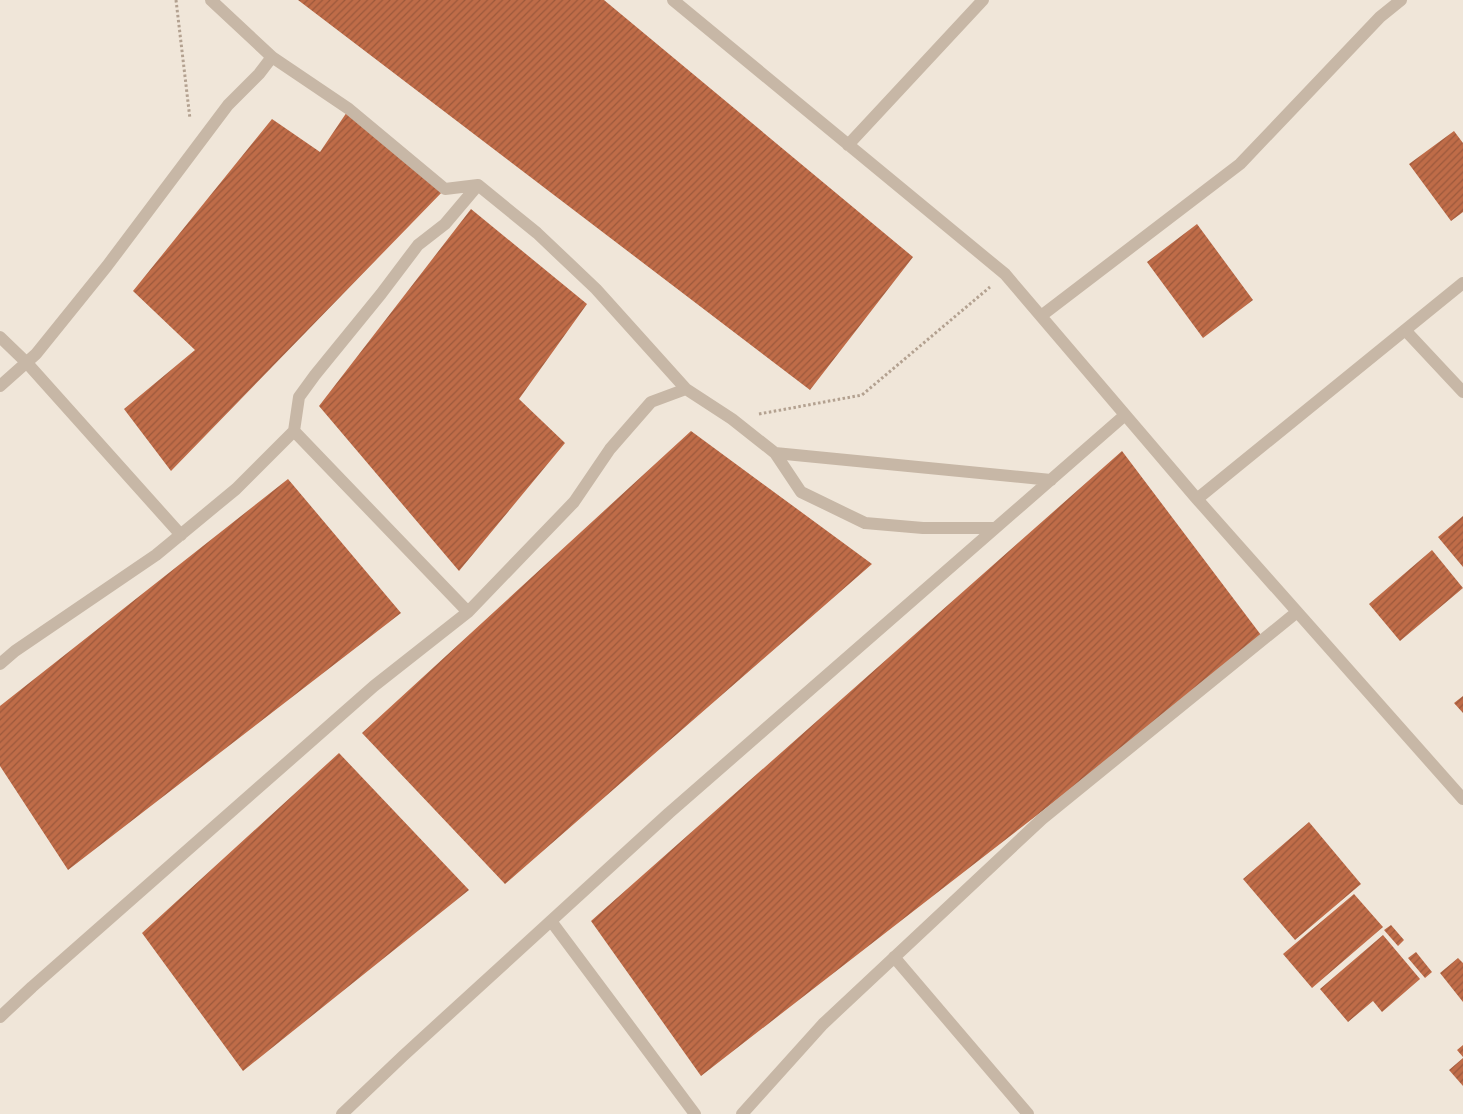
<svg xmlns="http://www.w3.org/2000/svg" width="1463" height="1114" viewBox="0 0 1463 1114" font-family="Jost,sans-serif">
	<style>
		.building { fill: url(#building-hatch) }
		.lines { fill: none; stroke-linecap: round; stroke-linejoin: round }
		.path { stroke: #b3a190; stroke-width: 3; stroke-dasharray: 2.5 2.5; stroke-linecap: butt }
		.minor { stroke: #c7b7a6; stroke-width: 12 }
	</style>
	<defs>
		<pattern id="building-hatch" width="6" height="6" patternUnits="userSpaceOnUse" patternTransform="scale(1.25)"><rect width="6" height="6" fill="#bf6c48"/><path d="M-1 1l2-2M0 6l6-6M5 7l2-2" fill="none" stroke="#9c593c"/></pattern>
	</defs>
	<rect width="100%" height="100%" fill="#f0e6d9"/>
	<path class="building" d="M298,0H604L913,257L810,390Z
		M349,109L445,189L171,471L124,409L195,350L133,291L272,119L320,152Z
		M1454,131L1463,143V212L1451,221L1409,164Z
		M471,209L587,304L519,399L565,443L459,571L319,406Z
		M1197,224L1253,300L1203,338L1147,262Z
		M691,431L872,564L505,884L362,733Z
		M1122,451L1264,639L701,1076L591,921Z
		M288,479L401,613L68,870L0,766V706Z
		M1463,516V567L1438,537Z
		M1432,550L1463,588L1400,641L1369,604Z
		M1463,696V713L1454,703Z
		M339,753L469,890L243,1071L142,933Z
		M1309,822L1361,884L1295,940L1243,879Z
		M1354,894L1383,927L1312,988L1283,954Z
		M1391,925L1404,940L1398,946L1384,930Z
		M1383,935L1420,979L1382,1012L1373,1001L1348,1022L1320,989Z
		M1416,952L1432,972L1425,978L1408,958Z
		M1458,958L1463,963V1002L1440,973Z
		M1463,1045V1057L1457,1050Z
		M1463,1058V1086L1449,1070Z"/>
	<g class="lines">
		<path class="path" d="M176,0L190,119
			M759,414L862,395L990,287"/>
		<path class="minor" d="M211,0L272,57
			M673,0L1005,274L1197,499L1463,799
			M848,145L983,0
			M1041,316L1240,164L1380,17L1401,0
			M1405,330L1463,392
			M0,337L27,363L181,535
			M0,386L36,354L107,266L228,105L259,74L272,57L349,109L445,189L478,185
			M294,431L468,612
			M775,453L1051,480
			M1197,499L1463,283
			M0,664L15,651L156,555L236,489L294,431L299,397L315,375L381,294L418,245L445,224L478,185L537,233L596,289L686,389
			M551,921L695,1114
			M894,957L1028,1114
			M0,1017L32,987L374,686L468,612L574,502L610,449L651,402L686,389L732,419L775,453L801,492L865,523L923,528H995
			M342,1114L403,1056L669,813L1125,415
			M742,1114L823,1024L1042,819L1297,612"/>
	</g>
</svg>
